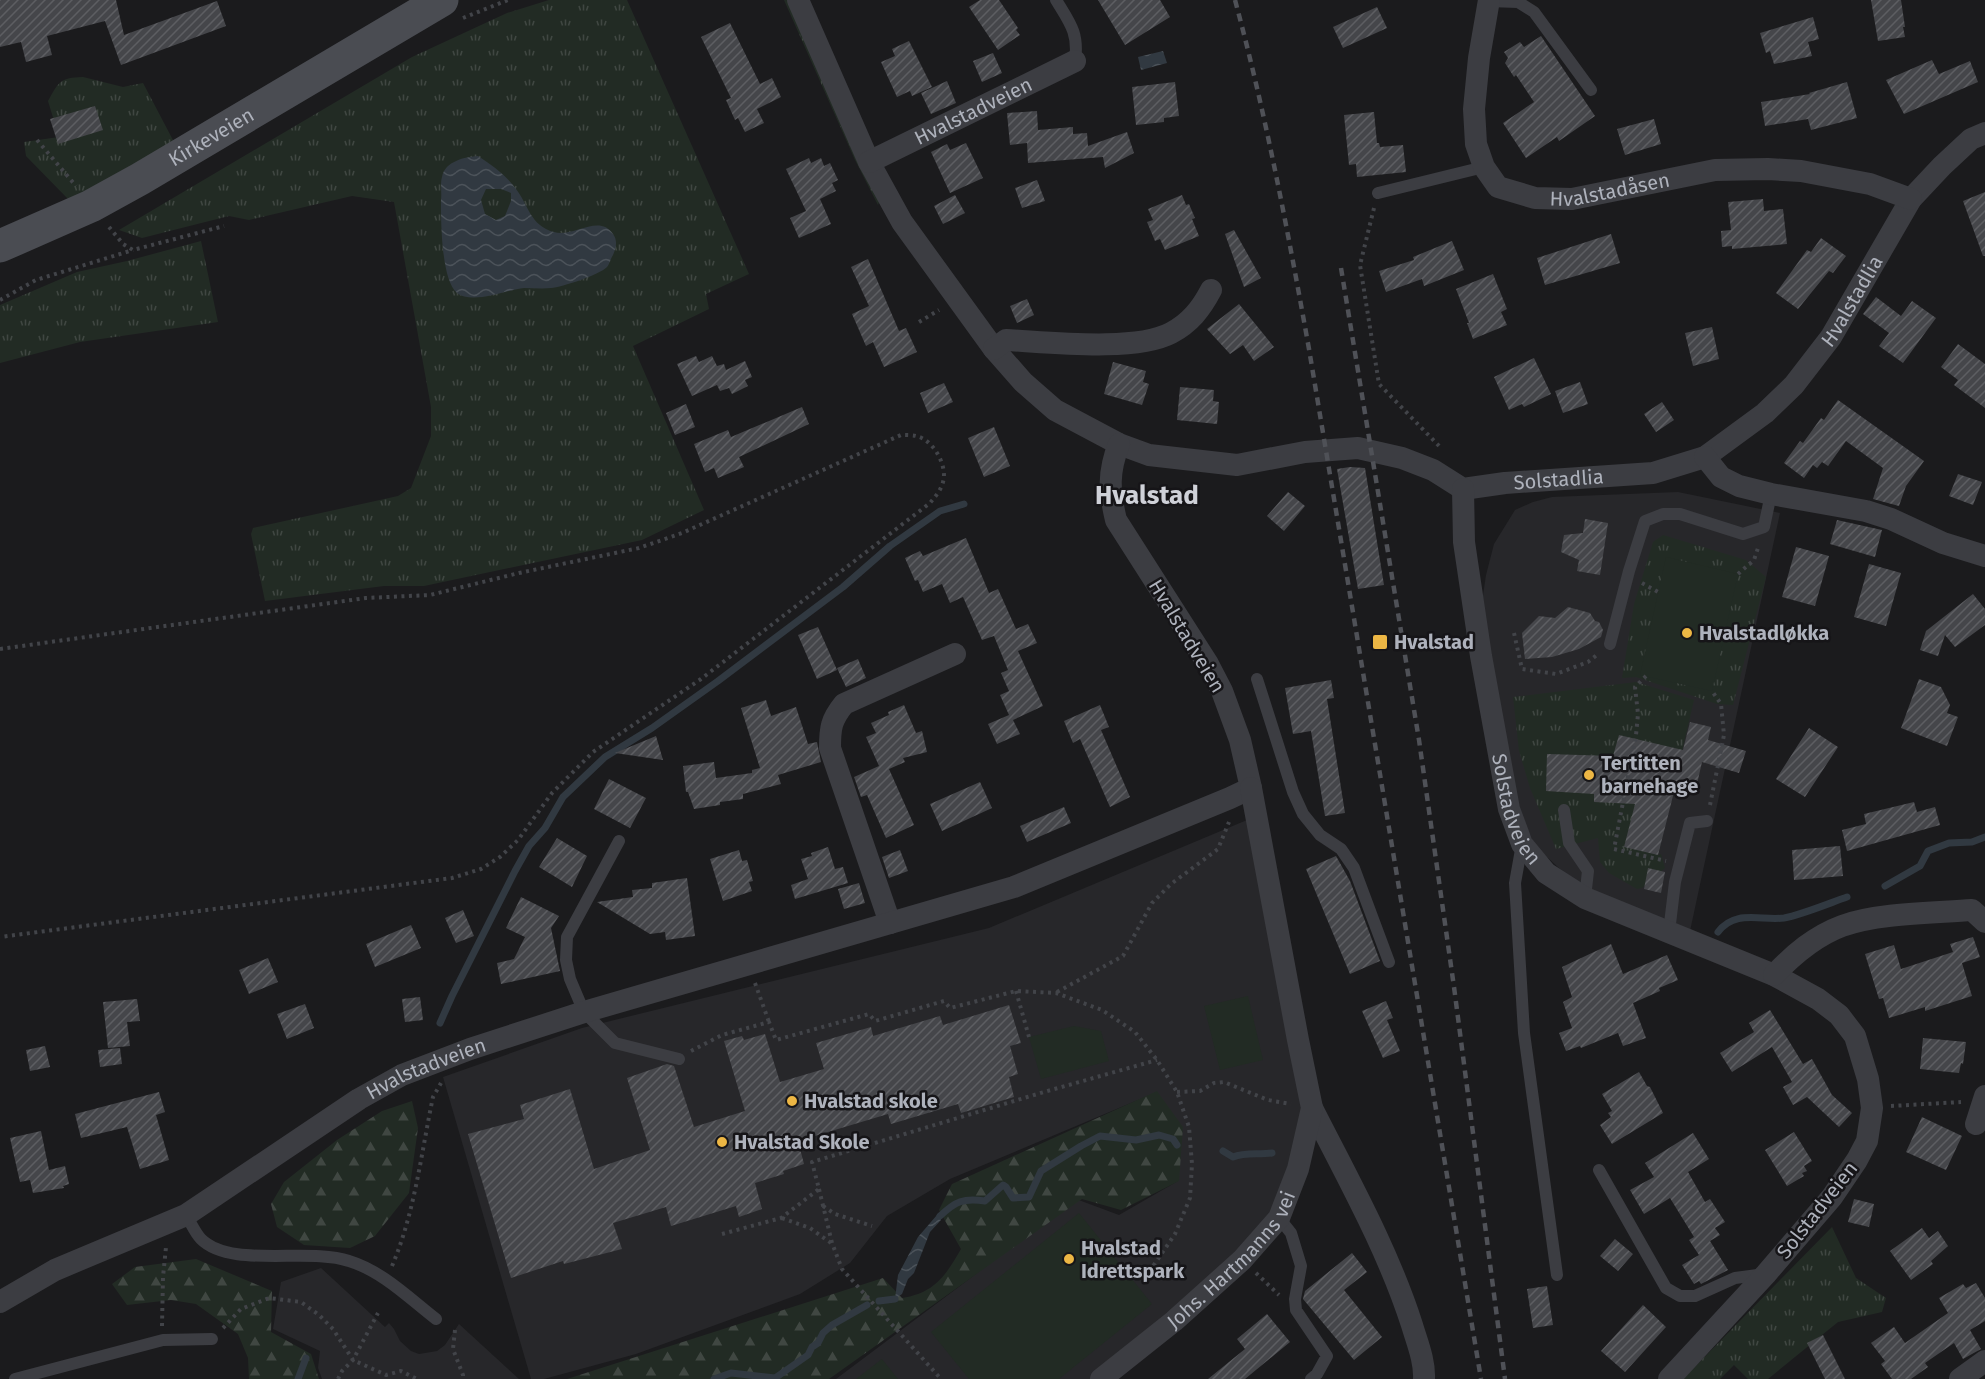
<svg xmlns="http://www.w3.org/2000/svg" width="1985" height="1379" viewBox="0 0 1985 1379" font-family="'Fira Sans',sans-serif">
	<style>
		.built { fill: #27272a }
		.grass { fill: url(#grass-tufts) }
		.forest { fill: url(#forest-firs) }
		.park { fill: #222b24 }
		.water { fill: url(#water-waves); fill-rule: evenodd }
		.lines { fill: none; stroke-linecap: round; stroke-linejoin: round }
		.stream { stroke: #313941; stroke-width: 7 }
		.building { fill: url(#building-hatch) }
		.path { stroke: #424449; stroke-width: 4; stroke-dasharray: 3 4.5; stroke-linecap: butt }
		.lane { stroke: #3c3d42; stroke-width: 12 }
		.street { stroke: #3c3d42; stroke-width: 22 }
		.secondary { stroke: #4a4c52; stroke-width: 33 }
		.rail { stroke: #4f5157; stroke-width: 4.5; stroke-dasharray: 8 6; stroke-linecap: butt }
		.poi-dot { fill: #ecb644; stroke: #161518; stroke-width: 2 }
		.labels { text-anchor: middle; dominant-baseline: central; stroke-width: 5; stroke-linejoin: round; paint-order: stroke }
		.street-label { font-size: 20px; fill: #aeb2bc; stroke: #161518 }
		.poi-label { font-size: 20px; font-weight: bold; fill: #aeb2bc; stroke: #161518; text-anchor: start }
		.district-label { font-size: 26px; font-weight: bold; fill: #cfd1d8; stroke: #161518 }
	</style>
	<defs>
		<pattern id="grass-tufts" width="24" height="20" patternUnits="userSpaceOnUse" patternTransform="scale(1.5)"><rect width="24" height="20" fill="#222b24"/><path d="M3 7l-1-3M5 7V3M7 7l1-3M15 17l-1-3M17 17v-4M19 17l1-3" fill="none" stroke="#404742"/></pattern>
		<pattern id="forest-firs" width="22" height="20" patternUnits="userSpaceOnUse" patternTransform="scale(1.5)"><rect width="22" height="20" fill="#222b24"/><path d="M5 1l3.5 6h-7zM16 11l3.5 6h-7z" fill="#404742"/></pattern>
		<pattern id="water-waves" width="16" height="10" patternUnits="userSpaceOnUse" patternTransform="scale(1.5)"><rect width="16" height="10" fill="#313941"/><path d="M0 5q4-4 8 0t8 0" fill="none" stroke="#4c535a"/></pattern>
		<pattern id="building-hatch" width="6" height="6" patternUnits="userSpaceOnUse" patternTransform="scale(1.5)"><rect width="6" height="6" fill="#45464a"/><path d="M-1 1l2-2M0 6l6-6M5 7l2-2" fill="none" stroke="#5d5e62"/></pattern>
	</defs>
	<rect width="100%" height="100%" fill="#1b1b1d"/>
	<path class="built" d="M1678,492L1780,513L1690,931L1646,917L1571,879L1536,847L1525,825L1518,802L1481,609L1486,575L1494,544L1515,510L1533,502L1552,497Z
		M1247,820L1304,1111L1285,1190L1245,1258L1096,1379H836L1076,1199L1119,1215L1178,1181L1157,1092L950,1179L887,1216L850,1263L800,1294L636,1354L544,1379H531L443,1077L582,1028L989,928Z
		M321,1268L385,1327L389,1323L394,1329L400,1341L411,1351L419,1354L437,1351L445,1345L459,1324L519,1379H322L318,1368L320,1351L273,1329L281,1282Z"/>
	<path class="grass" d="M549,0H627L749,274L706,294L709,309L633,346L704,510L642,540L424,586H384L265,601L251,534L253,528L398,496L411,488L431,436V407L394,202L352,196L249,220L229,216L142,238L119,230L412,57L507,13Z
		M784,0H788L879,202L878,205L855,160Z
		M83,77L123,87L143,83L174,142L69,200L26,156L24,142L59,137L48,101C59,81 60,78 83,77Z
		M201,241L218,322L80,342L0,363V305L77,272L127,261Z
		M1663,535L1746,560L1766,577L1733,705L1717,704L1636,677L1622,678L1634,604L1653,542Z
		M1636,682L1694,700L1658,855L1661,854L1665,868L1642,888L1637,889L1609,873L1600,862L1598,838L1556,849L1530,788L1519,751L1513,697Z
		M1832,1227L1856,1278L1886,1298L1882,1312L1838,1322L1768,1379H1748L1734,1365L1720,1379H1683Z"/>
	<path class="forest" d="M1157,1091L1183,1127L1179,1181L1121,1210L1082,1199L829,1379H567L883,1278L902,1298C935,1293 946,1275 961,1249L939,1210L952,1184Z
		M412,1101L418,1128L409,1193L375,1236L350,1248L304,1245L277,1227L271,1204L284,1182L337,1140L382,1111Z
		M196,1259L272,1291L271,1332L311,1354L319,1379H249L248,1358L238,1334L196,1304L171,1300L127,1305L112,1284L135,1267Z"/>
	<path class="park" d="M1666,557L1738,574L1712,691L1640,675Z
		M1248,996L1263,1060L1220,1070L1204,1006Z
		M1074,1026L1101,1031L1109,1061L1041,1079L1029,1037Z
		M1079,1213L1152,1304L1059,1379H969L931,1332Z
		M882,1359L898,1379H856Z"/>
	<path class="water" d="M1163,51L1167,63L1141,70L1138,57Z
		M478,156C493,166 506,175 516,189C528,204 530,226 554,232C573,238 599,213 613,234C618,241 616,248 613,255C611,258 609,265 607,267C599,275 562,287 551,288C542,289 533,288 524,288C506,290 472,305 457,293C441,280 441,219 441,200C442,193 440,184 442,177C445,161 465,157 478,156ZM486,189H501L511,193V201L505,216L496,220L485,214L481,200Z
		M937,1215L941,1220L930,1232L914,1273L908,1279L902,1294L895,1299L898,1275L918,1237Z"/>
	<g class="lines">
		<path class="stream" d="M1885,886L1920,866L1928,851L1949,843L1972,842L1985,837
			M1718,932C1735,909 1761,921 1784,918C1801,915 1830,903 1847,897
			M440,1023L452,996L515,871L529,846L545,828L563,797L605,757L652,728L718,681L843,587L890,546L940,511L964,504
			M1223,1151L1233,1157C1245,1152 1259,1155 1272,1153
			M940,1216C956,1201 963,1198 985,1201L1003,1185L1006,1187L1013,1198L1029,1197L1041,1171L1081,1146L1100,1136L1136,1140L1159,1135L1173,1139L1177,1145
			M879,1301L895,1299
			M298,1379L306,1358
			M714,1379L731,1373L775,1378L808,1355L812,1347L818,1343L823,1333L832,1325L867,1305"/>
	</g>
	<path class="building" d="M0,0H116L124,35L217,1L226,26L121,65L105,21L47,36L52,55L26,62L21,42L0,47Z
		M980,0H999L1018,28L1016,30L1020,35L998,50L969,7Z
		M1098,0H1160L1170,17L1125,45Z
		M1871,0H1901L1905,27H1903L1905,37L1878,41Z
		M1377,7L1387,28L1343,48L1333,27Z
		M1813,17L1819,39L1808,42L1812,56L1774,64L1770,51L1766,53L1760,33Z
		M730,23L760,84L772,78L781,97L757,109L764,123L745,132L738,118L735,120L726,100L731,98L701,37Z
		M1541,36L1595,116L1559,141L1557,137L1526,158L1503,123L1534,102L1516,75L1514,77L1505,63L1508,58L1504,52L1520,42L1524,47Z
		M909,41L932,87L912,96L910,91L897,97L881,62L895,56L892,49Z
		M993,53L1002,73L982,82L973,61Z
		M1932,60L1939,74L1970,61L1978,82L1904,114L1886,80Z
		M947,81L956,103L931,114L921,93Z
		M1175,82L1179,116L1164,118V122L1136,125L1132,87Z
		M1847,82L1857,118L1811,130L1808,119L1765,126L1761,102L1810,94L1809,93Z
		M95,106L103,130L58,144L50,119Z
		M1037,111L1038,130L1073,127V134L1087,133L1088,146L1127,132L1134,153L1105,168L1103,157L1028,163L1027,143L1010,145L1007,113Z
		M1374,112L1377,143H1379L1380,147L1403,145L1406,172L1357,177L1356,164L1349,165L1344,115Z
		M1654,119L1661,144L1625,155L1617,129Z
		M966,143L983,178L950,193L931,152L947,144L950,150Z
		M809,158L811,163L821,158L824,166L830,163L838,180L832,183L836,191L820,199L831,224L799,238L790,218L806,211L786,169Z
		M1037,180L1045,201L1022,208L1015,188Z
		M1985,192V256H1983L1963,201Z
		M955,195L965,213L943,224L934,206Z
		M1182,195L1186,205L1189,204L1195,218L1192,219L1199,236L1165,250L1160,239L1155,241L1147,222L1153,220L1148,209Z
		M1763,199L1764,211L1783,209L1787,244L1732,249V246L1722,247L1721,231L1731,230L1728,202Z
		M1234,230L1261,278L1244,287L1225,234Z
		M1611,234L1620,263L1545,285L1537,258Z
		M1821,238L1846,256L1833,273L1829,271L1798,309L1776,293L1807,250L1811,252Z
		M1452,241L1464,270L1424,286L1422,279L1386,292L1379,271L1414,260L1413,257Z
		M868,259L899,331L906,328L917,352L884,367L873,342L866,346L852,314L869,306L851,267Z
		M1493,274L1507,309L1501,312L1507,325L1473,339L1467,323H1469L1456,289Z
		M1876,297L1901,316L1912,301L1936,318L1903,363L1879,346L1889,333L1863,314Z
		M1027,299L1034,315L1017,323L1010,306Z
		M1239,304L1274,347L1254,361L1243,345L1230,354L1207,329Z
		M1712,327L1719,359L1693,366L1685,333Z
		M1958,344L1985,364V408L1954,385L1958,380L1941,367Z
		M696,356L699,362L712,356L717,366L724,364L726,370L745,361L752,377L745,380L748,386L732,394L729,388L720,391L717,385L692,396L677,364Z
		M1534,358L1551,394L1524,407L1522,404L1509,410L1494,377Z
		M1113,362L1146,371L1143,382L1149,384L1142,405L1104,394Z
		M1580,382L1588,404L1563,413L1555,391Z
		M944,383L953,402L928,413L920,393Z
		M1180,387L1214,390L1213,401L1219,402L1217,424L1177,420Z
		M1838,400L1924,461L1906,486L1899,506L1873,499L1883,468L1846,441L1828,466L1822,462L1817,468L1813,465L1804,478L1784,463L1800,441L1803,443L1821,418L1824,420Z
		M1662,402L1674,420L1656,432L1644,414Z
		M686,404L695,427L675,435L666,413Z
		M802,407L809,424L739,457L744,467L718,478L714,468L705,472L694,444L728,430L731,437Z
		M994,427L1010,466L984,477L968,438Z
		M1350,467L1365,468L1384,585L1358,589L1337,469Z
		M1958,474L1982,482L1973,505L1949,496Z
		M1288,492L1305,506L1284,531L1267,516Z
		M1585,519L1608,523L1600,575L1577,571L1579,560L1561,552L1564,535L1583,533Z
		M1837,520L1882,530L1875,557L1830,544Z
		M966,538L989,593L998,589L1016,629L1028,624L1037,643L1018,651L1043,706L1013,720L1020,734L997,744L988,724L1009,715L1000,695L1009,691L1001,673L1008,670L994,636L982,640L963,597L950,603L942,584L923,592L918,580L915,581L905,558L920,551L923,556Z
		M1796,547L1829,556L1815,606L1782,597Z
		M1869,564L1901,573L1886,626L1854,617Z
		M1973,594L1985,609V625L1955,647L1945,635L1938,656L1920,650L1926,631Z
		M1568,607L1590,613L1595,621L1599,622L1603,630L1601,637L1579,649L1552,657L1525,659L1522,633L1539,616L1555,618Z
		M818,627L837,670L817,679L798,635Z
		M858,659L866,678L846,687L837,668Z
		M1919,679L1941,687L1950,705L1947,713L1958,717L1947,746L1901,728Z
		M1331,680L1334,698L1327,699L1345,813L1325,816L1311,731L1293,734L1285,688Z
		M766,700L771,716L796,707L808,744L817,742L821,762L778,775L781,784L743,794V799L720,802V805L694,809L688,792H686L683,766L714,762L716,778L752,773V770L760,768L741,708Z
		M904,705L916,733L922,731L927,752L903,758L905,762L889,769L914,825L886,838L867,795L861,797L854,777L879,766L866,737L876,733L871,723L889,715L888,712Z
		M1100,705L1109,727L1101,730L1130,797L1110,807L1080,739L1073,743L1064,721Z
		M1690,722L1711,727L1708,740L1746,751L1739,773L1702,762L1695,793L1675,788L1658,855L1624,847L1635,804L1594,802V794L1546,791L1547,754L1613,756L1619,735L1683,750Z
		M1809,728L1838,747L1805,797L1776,779Z
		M656,736L663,760L615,753Z
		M609,779L646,798L630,828L594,809Z
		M980,782L992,808L942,831L930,804Z
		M1914,802L1917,812L1935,807L1940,825L1847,851L1842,830L1866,824L1864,814Z
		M1064,807L1071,823L1027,842L1020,826Z
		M557,838L587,856L572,887L539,867Z
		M1840,846L1843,876L1794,880L1792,850Z
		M828,847L835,869L843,867L848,883L795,899L791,885L808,879L801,859L812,856L811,853Z
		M739,850L742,861L747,860L753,881L749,882L752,891L723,901L710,859Z
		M900,850L908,871L889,878L882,857Z
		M1336,856L1350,881L1380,961L1350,974L1306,869Z
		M1648,868L1665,872L1661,893L1644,889Z
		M687,878L695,936L666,940L665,932L650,934L597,902L633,897L632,890L652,888V883Z
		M859,883L865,903L844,909L838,889Z
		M521,897L559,916L551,928L560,971L501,984L497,963L514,959L525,937L506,928Z
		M463,910L474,936L456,943L445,918Z
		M411,925L421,948L375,967L366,944Z
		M1973,937L1980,957L1962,963L1972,996L1925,1011V1007L1889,1018L1883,998L1879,999L1865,954L1894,945L1901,969L1953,952L1950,944Z
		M1611,944L1623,974L1667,955L1678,980L1659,988L1660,991L1633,1003L1646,1038L1623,1046L1618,1033L1581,1048L1580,1046L1566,1051L1559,1033L1572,1028L1563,1002L1572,997L1562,967Z
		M268,958L278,982L249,994L239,970Z
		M420,997L423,1020L405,1022L402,999Z
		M137,999L140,1021L127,1022L130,1046L108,1048L103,1002Z
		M1386,1001L1393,1018L1387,1020L1400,1051L1383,1058L1362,1011Z
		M305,1004L314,1028L287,1039L277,1014Z
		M1009,1005L1021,1043L1010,1046L1018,1074L1009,1077L1014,1097L961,1113L958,1104L891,1124L888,1114L798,1141L804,1164L783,1171L784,1174L755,1183L762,1209L739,1217L736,1206L671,1226L666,1207L613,1223L622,1249L564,1264L563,1261L511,1278L468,1134L524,1119L520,1105L570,1089L594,1169L650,1150L627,1078L667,1064L674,1066L694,1127L745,1111L724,1041L742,1036L744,1040L765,1034L780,1082L824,1069L816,1043L871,1027L873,1036L940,1016L943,1025Z
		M1770,1010L1803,1064L1812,1059L1832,1095L1852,1113L1839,1127L1807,1097L1793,1105L1783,1087L1792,1082L1772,1047L1732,1072L1720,1053L1754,1032L1749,1023Z
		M1923,1038L1966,1042L1963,1064L1961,1063L1959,1073L1920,1069Z
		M45,1046L50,1067L30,1071L26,1050Z
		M120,1048L122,1064L100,1067L98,1050Z
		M1639,1072L1647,1086L1650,1087L1663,1113L1612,1144L1600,1125L1611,1117L1608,1113L1612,1111L1602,1094Z
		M159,1092L165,1112L156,1115L169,1160L140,1169L127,1127L81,1138L75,1114Z
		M1922,1117L1962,1136L1946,1170L1906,1152Z
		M41,1131L49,1170L65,1166L69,1184L63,1186L64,1188L33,1193L30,1180L20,1182L10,1138Z
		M1794,1132L1812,1161L1804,1166L1807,1171L1802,1173L1804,1176L1787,1186L1765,1150Z
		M1693,1133L1709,1159L1688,1172L1705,1202L1710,1199L1725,1222L1715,1228L1720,1235L1710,1241L1728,1270L1701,1284L1699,1281L1694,1284L1682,1265L1699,1255L1689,1240L1694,1237L1670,1198L1644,1214L1630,1190L1654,1177L1645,1163Z
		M1854,1199L1874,1204L1869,1227L1848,1222Z
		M1922,1228L1929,1238L1938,1231L1948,1246L1931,1261L1933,1264L1911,1280L1890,1251Z
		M1615,1239L1633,1254L1618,1271L1600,1256Z
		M1352,1253L1367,1272L1344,1290L1382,1337L1354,1360L1303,1299L1305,1291Z
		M1976,1283L1985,1298V1321L1970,1330L1981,1349L1963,1359L1954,1343L1925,1363L1928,1367L1911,1379H1892L1881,1364L1885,1361L1871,1343L1894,1327L1905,1343L1948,1313L1939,1298L1963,1284L1966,1288Z
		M1547,1286L1553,1325L1533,1328L1527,1289Z
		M1643,1305L1666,1327L1625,1372L1601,1351Z
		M1267,1314L1290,1342L1245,1379H1208L1245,1349L1237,1339Z
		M1823,1335L1845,1379H1825L1807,1343Z"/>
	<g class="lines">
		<path class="path" d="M463,18L508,0
			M37,140L76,186
			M1374,208L1360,265L1379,384L1441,448
			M109,227L123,244L133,250L224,226
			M0,300L36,280L133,250
			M919,322L939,310
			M1738,574L1754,560L1759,545
			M1642,583L1658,592
			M1514,633L1522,669L1556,674L1588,662L1598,654
			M0,649L366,598L430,595L519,573L639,548L682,533L901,435C906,435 912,435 916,436C933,439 948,466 943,482C941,490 935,497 930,503L701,679L593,752L552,793L518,840L500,857L481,869L452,878L0,937
			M1646,676L1635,687L1638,714L1636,735L1614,849L1666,861
			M1710,805L1724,735L1721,704L1712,691
			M755,983L769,1022
			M1016,991L1029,1037
			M1057,992L1123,956L1152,903L1171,884L1218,849L1229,822
			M691,1051L722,1035L769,1022L776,1040L869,1014L875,1021L944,1001L950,1008L1016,991L1056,993L1102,1010L1135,1032L1157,1060L1177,1092L1189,1127L1192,1164L1190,1198L1175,1234L1143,1281
			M1177,1092L1200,1091L1214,1083L1224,1082L1268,1100L1291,1104
			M1891,1106L1961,1102
			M819,1189L832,1243L842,1269L941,1379
			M823,1206L835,1214L872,1226
			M782,1218L810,1228L831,1243
			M722,1234L781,1218L819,1189L812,1162L1044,1092L1157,1060
			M392,1266C415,1212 421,1154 433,1097L441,1083
			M1256,1273L1279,1295
			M162,1326L163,1277L166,1247
			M223,1328L241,1309L269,1298L301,1302L319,1315L333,1329L353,1360L386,1375L401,1371L417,1379
			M455,1330L453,1349L463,1375V1379
			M338,1379L342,1371L353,1360L378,1313"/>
		<path class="lane" d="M1056,0C1070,23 1079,33 1075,61
			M1489,1L1518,2L1534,12L1591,90
			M1378,193L1484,167
			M1610,644L1629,571L1645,521L1663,514H1680L1743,534L1764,527L1771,494
			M1257,679L1293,792L1303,814L1320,835L1341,849L1354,868L1389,962
			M1564,810L1569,843L1588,871L1585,898
			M619,841L567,937L566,960L570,979L584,1012L615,1043L679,1059
			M1522,844L1515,883L1524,1033L1557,1275
			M1669,932L1675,882L1690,823L1707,821
			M1599,1170L1666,1288L1680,1296H1695L1735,1278L1765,1274
			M186,1215C191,1223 195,1233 201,1239C231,1269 308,1247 349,1261C382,1271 409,1298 436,1319
			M1279,1218L1291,1233L1301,1266L1295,1299L1296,1310L1327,1356L1317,1374L1311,1379
			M15,1379L163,1340L212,1339"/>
		<g class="street">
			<path id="s1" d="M798,0L869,162L902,222L994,349L1023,382L1055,410L1119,444L1149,455L1237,465L1305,452L1358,448L1402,458L1433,470L1463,489L1505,483L1653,473L1705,457L1765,413L1794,385L1831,337L1911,199L1942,166L1971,139L1985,133"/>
			<path id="s2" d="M1489,0L1479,58L1474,109L1476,144L1484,167L1498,187L1535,198L1572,199L1715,170L1768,169L1801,171L1870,184L1911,199"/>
			<path id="s3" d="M869,162L1075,61"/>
			<path d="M994,349L1006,340C1048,342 1135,352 1171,333C1190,323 1201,309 1211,290"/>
			<path d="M1705,457L1721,477L1739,486L1771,494L1866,511L1891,519L1943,543L1985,556"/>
			<path id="s4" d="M1463,489L1464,542L1481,656L1509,809L1522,844L1546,873L1585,898L1774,975L1818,999L1839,1015L1855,1036L1868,1079L1872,1108L1867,1141L1857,1160L1832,1197L1766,1274L1669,1379"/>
			<path d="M890,923L830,748C830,728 831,720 844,704L955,654"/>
			<path d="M1774,975C1794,954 1815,936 1842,926C1877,913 1934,913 1972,910L1985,922"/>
			<path d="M1312,1108C1348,1179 1388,1250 1412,1325C1417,1342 1425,1361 1424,1379"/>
			<path d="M1976,1124L1985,1096"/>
			<path id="s5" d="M0,1302L55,1270L186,1215L359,1099L402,1075L470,1049L584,1012L1014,887L1230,798L1251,788L1240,740L1222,691L1208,664L1116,520C1109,491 1108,472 1119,444"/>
			<path id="s6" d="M1101,1379L1174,1321L1242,1260L1279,1218L1298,1169L1312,1108L1298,1040L1251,788"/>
			<path d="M1960,1379L1985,1361"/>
		</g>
		<path class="secondary" id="s7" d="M0,246L91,206L140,179L442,0"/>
		<path class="rail" d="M1235,0C1266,115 1288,232 1309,349L1481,1379
			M1341,268L1419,740L1454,987L1505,1379"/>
	</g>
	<g class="poi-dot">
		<circle cx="1687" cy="633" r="6"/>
		<rect x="1372" y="634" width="16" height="16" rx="3"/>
		<circle cx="1589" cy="775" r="6"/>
		<circle cx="792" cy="1101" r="6"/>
		<circle cx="722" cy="1142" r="6"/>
		<circle cx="1069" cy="1259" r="6"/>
	</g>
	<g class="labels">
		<g class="street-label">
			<text stroke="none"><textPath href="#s3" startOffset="116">Hvalstadveien</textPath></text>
			<text stroke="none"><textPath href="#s7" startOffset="238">Kirkeveien</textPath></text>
			<text stroke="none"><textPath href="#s2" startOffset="308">Hvalstadåsen</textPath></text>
			<text stroke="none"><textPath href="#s1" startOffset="1380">Hvalstadlia</textPath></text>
			<text stroke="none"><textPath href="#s1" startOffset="1014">Solstadlia</textPath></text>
			<text transform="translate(1187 636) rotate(59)">Hvalstadveien</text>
			<text stroke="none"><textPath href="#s4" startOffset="326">Solstadveien</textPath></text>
			<text stroke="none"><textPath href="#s5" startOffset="488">Hvalstadveien</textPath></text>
			<text transform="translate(1817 1210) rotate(-52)">Solstadveien</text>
			<text stroke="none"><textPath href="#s6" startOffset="178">Johs. Hartmanns vei</textPath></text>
		</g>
		<g class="poi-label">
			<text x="1699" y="633">Hvalstadløkka</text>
			<text x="1394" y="642">Hvalstad</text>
			<text x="1601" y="763">Tertitten<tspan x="1601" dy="23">barnehage</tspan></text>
			<text x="804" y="1101">Hvalstad skole</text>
			<text x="734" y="1142">Hvalstad Skole</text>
			<text x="1081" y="1248">Hvalstad<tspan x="1081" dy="23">Idrettspark</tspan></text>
		</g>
		<g class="district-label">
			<text x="1147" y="495">Hvalstad</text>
		</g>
	</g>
</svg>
